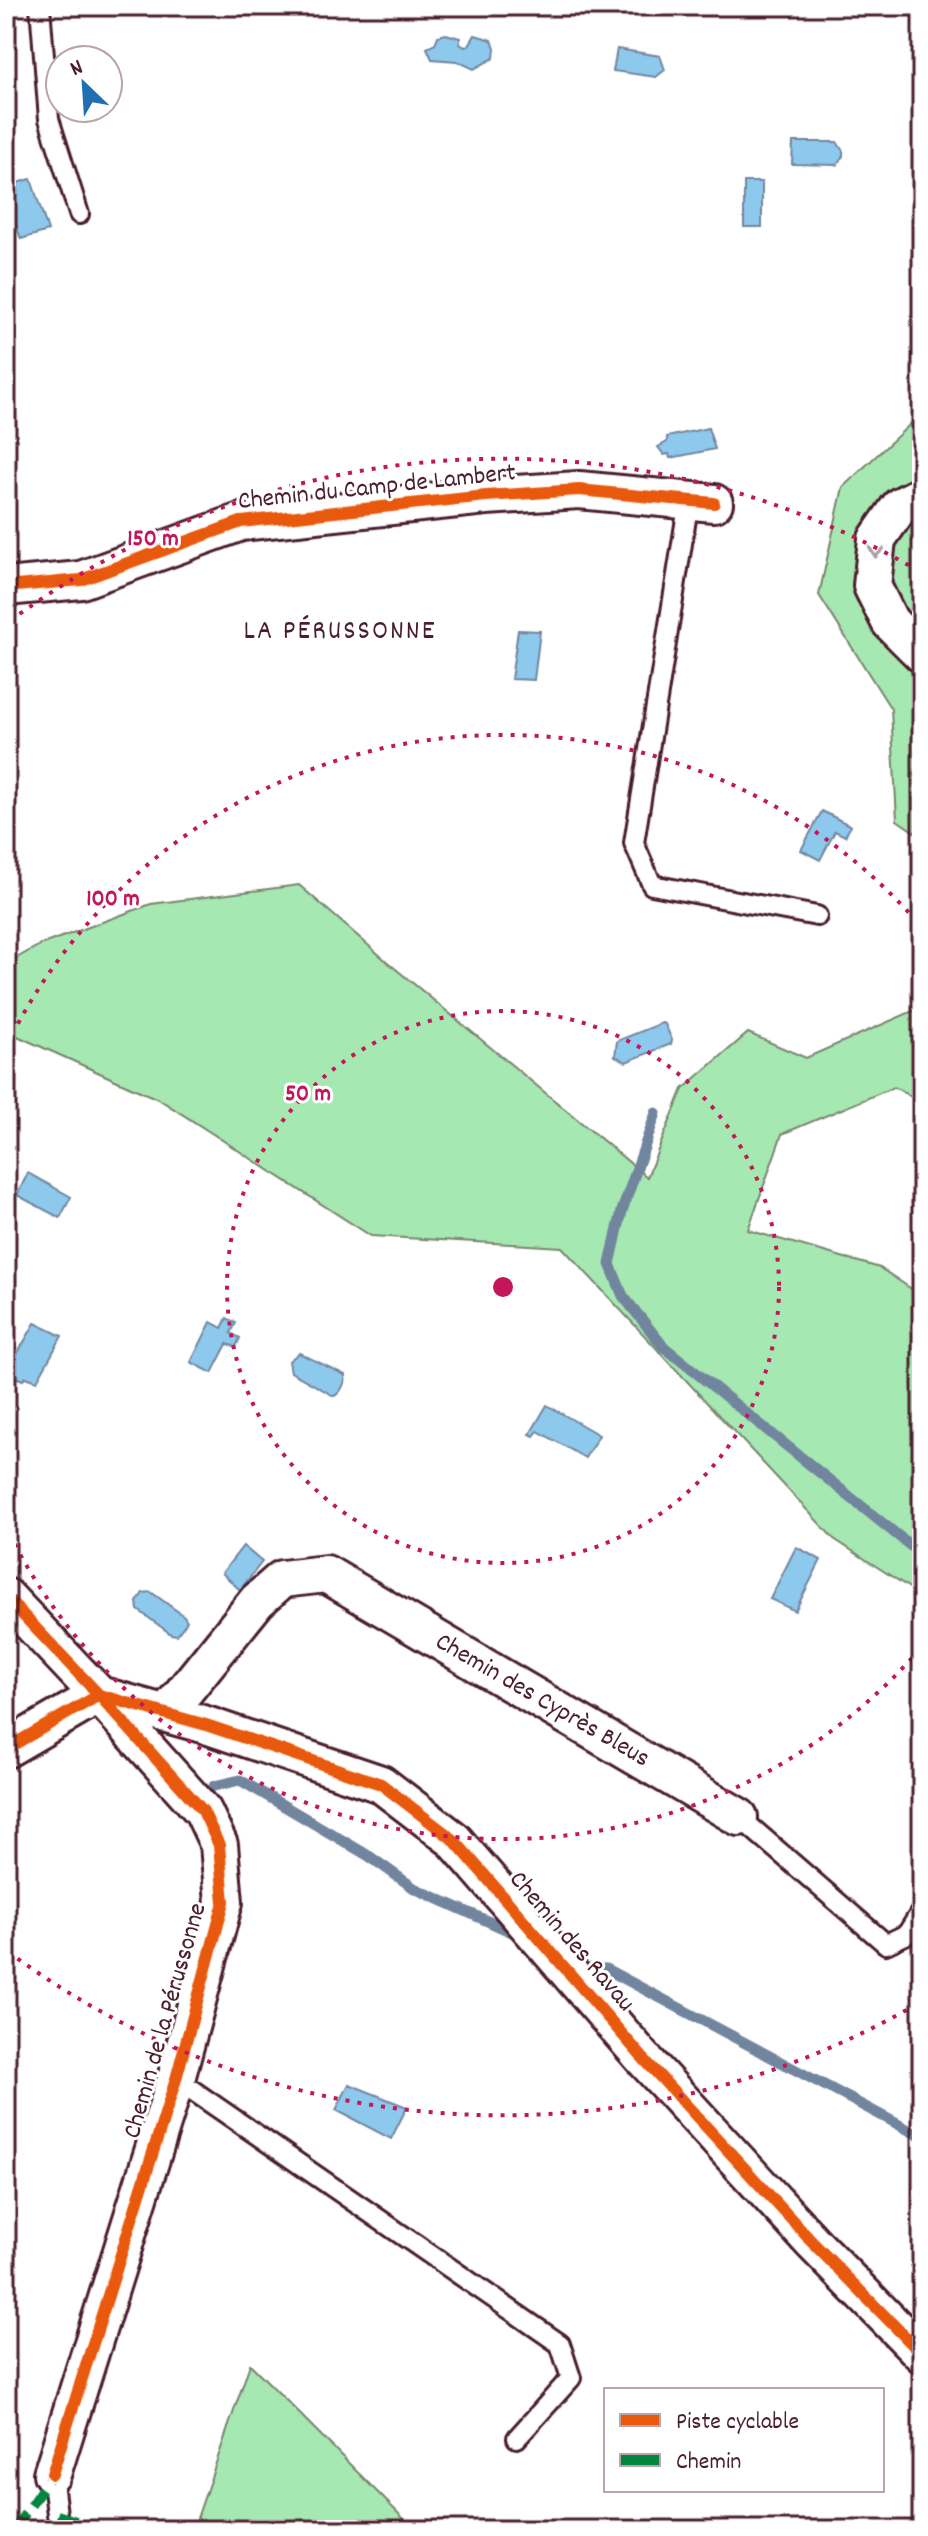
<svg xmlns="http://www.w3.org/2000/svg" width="928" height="2536" viewBox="0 0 928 2536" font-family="Dekko,sans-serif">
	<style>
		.green { fill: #a6e8b2; stroke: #78846e; stroke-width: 2 }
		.water { fill: #8dc9ed; stroke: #72859f; stroke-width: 2 }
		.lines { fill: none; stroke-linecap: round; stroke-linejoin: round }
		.stream { stroke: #72859f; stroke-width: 11 }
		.lane-casing { stroke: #4a1f2b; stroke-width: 24 }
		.street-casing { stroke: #4a1f2b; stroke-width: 42 }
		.lane { stroke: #fff; stroke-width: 18 }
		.street { stroke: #fff; stroke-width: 36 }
		.quiet { stroke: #00873e; stroke-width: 10; stroke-dasharray: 20 10; stroke-linecap: butt }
		.cycleway-casing { stroke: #fff; stroke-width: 17 }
		.cycleway { stroke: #e8590c; stroke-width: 12 }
		.oneway { stroke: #ae9aa0 }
		.ring { fill: none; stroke: #c2185b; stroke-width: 4; stroke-dasharray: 4 8 }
		.labels { text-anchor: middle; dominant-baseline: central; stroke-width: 6; stroke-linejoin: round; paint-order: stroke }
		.street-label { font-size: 26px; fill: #4a1f2b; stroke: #fff }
		.neighbourhood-label { font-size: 28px; letter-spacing: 2px; fill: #4a1f2b; stroke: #fff }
		.centre { fill: #c2185b; stroke: #fff; stroke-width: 4 }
		.ring-label { font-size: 24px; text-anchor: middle; font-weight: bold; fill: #c2185b; stroke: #fff; stroke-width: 6; stroke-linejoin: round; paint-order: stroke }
	</style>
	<rect width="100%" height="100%" fill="#fff"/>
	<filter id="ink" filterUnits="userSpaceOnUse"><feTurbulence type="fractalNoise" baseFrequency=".0125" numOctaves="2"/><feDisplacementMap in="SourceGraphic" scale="16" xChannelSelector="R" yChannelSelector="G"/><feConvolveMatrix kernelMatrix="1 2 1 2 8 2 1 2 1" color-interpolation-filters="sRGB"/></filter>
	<g filter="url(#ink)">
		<path class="green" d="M922,413V837L897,820L891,709L819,595L843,487Z
			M299,885L391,965L647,1177L683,1089L748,1033L806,1058L922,1007V1103L894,1087L782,1134L748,1230L880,1268L922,1296V1596L834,1539L562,1247L371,1236L160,1100L6,1031V964L40,945L151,904Z
			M250,2364L415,2530H193Z"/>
		<path class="water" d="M446,34L460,38V44L465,47L469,45L475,35L492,40L495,48L494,58L474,69L457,61L432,59L427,48L435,44L438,36Z
			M617,49L660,56L665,70L656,77L613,71Z
			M793,142H837L843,151V156L837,165L792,164Z
			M31,179L48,231L21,239L6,196V186Z
			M744,182H762V227H744Z
			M708,428L715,449L670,458L669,454L664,455L658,447L667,442V437Z
			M518,630L540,631L534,680L511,679Z
			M822,811L851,826L845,836L835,831L820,860L801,850Z
			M662,1023L665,1024L672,1040L671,1044L626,1062L615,1056L617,1041Z
			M28,1173L71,1197L60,1218L17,1195Z
			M227,1318L236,1323L231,1333L240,1338L236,1347L227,1344L212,1373L191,1362L211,1322L222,1328Z
			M35,1323L62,1336L37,1381L26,1377L23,1380L15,1377L16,1371L10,1366Z
			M299,1353L345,1375C346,1382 341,1393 334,1396L291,1372L289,1361Z
			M547,1405L599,1435L585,1458L538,1431L534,1436L530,1434Z
			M243,1546L262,1562L240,1590L222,1573Z
			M796,1547L821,1560L795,1611L770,1599Z
			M151,1592L184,1616L187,1621L177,1635L171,1634L138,1610L137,1602L143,1593Z
			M349,2084L407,2107L391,2139L336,2110Z"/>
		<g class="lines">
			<path class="stream" d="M656,1113L622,1211L610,1264L623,1296L663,1346L922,1555
				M214,1786L240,1780L369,1856L414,1888L523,1937
				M585,1968L606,1969L922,2137"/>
			<g class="lane-casing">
				<path id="lane" d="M40,6L49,119L79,214
					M689,500L634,843L652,885L817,916
					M739,1817L886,1944L907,1934L922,1910
					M176,2079L560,2344L571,2378L517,2438
					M52,2474L59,2530"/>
			</g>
			<g class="street-casing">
				<path id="street" d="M922,495L900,506L877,539L872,586L890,622L922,654
					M6,587L81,580L241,522L486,496L579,490L714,503
					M6,1597L99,1695L203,1811L219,1845L224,1902L176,2079L52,2474
					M166,1714L257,1601L282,1579L326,1574L739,1817
					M6,1749L99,1695L206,1725L381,1784L454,1840L642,2057L814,2244L922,2354"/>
			</g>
			<use href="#lane" class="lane"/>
			<use href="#street" class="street"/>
			<path class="quiet" d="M57,2515L104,2530
				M14,2530L52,2474"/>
			<g class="cycleway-casing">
				<path id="cycleway" d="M6,587L81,580L241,522L486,496L579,490L714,503
					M6,1597L99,1695L203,1811L219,1845L224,1902L176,2079L52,2474
					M6,1749L99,1695L206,1725L381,1784L454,1840L642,2057L814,2244L922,2354"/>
			</g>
			<use href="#cycleway" class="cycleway"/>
		</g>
		<defs><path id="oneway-chevron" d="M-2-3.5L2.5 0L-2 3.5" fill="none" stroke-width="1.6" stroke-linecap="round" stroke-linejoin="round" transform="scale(2)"/></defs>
		<use class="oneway" href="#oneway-chevron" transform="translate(876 552) rotate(96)"/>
	</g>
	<g class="ring">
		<circle cx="503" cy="1287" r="276"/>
		<path d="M920 1649A552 552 0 0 1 7 1529M7 1045A552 552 0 0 1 920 925"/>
		<path d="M917 2004A828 828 0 0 1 10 1953M10 621A828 828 0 0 1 917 570"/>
	</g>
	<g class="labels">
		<g class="street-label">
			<text transform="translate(377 488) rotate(-6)">Chemin du Camp de Lambert</text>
			<text transform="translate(542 1701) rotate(30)">Chemin des Cyprès Bleus</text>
			<text transform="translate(571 1942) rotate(49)">Chemin des Ravau</text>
			<text transform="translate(166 2021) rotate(-74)">Chemin de la Pérussonne</text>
		</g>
		<g class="neighbourhood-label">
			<text x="340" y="633">LA PÉRUSSONNE</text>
		</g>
	</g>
	<circle cx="503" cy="1287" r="12" class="centre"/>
	<g class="ring-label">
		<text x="153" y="545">150 m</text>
		<text x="113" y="905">100 m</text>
		<text x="308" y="1100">50 m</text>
	</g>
	<rect width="928" height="2536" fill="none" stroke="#fff" stroke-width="32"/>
	<rect x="16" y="16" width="896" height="2504" fill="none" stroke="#4a1f2b" stroke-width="3" filter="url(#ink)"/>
	<rect x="604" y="2388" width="280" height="104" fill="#ffffff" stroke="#b7a5aa" stroke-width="2"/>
	<rect x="620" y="2414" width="40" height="12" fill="#e8590c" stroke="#b7a5aa" stroke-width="2"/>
	<text x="676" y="2428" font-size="24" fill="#4a1f2b">Piste cyclable</text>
	<rect x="620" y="2454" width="40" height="12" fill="#00873e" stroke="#b7a5aa" stroke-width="2"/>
	<text x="676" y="2468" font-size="24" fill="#4a1f2b">Chemin</text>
	<g transform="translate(84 84) rotate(335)"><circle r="38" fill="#ffffff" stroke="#b7a5aa" stroke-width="2"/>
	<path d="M0-6L14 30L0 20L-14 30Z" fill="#1f6fb2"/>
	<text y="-12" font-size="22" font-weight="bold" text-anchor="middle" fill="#4a1f2b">N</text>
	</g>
</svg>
